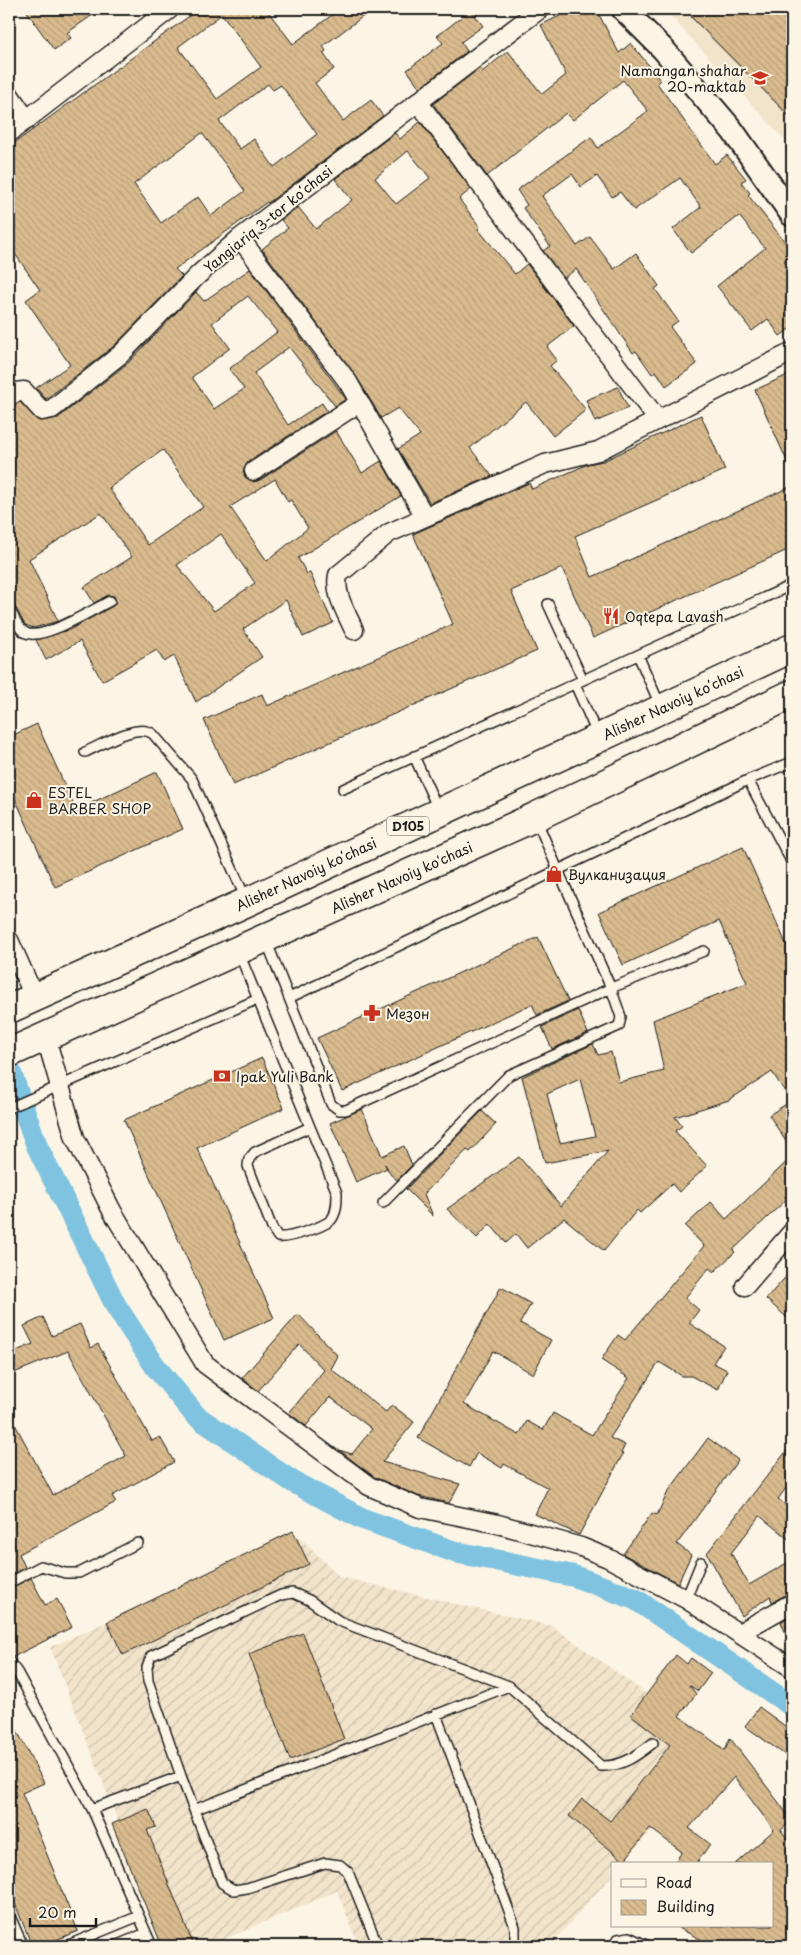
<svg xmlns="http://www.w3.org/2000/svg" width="801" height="1955" viewBox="0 0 801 1955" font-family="'Playpen Sans',sans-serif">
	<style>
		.built { fill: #f2e4cb }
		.industrial { fill: url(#industrial-furrows) }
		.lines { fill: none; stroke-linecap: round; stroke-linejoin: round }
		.canal { stroke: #7fc3e0; stroke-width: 22 }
		.building { fill: url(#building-back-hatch); stroke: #1c1c1c; fill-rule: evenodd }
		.service-casing { stroke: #1c1c1c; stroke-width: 12 }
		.minor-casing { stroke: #1c1c1c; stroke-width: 21 }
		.tertiary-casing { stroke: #1c1c1c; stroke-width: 26 }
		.primary-casing { stroke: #1c1c1c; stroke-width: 31 }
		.service { stroke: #fcf5e5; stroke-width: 9 }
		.minor { stroke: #fcf5e5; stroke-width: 18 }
		.tertiary { stroke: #fcf5e5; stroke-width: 22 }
		.primary { stroke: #fcf5e5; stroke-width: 28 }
		.labels { text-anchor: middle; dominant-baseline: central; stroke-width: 4; stroke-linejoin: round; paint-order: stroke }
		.shield { fill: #fcf5e5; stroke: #5f5d58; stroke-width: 1 }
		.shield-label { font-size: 12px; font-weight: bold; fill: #1c1c1c }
		.poi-label { font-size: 14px; fill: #1c1c1c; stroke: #fcf5e5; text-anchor: start }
		.street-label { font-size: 14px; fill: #1c1c1c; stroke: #fcf5e5 }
	</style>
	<defs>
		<pattern id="industrial-furrows" width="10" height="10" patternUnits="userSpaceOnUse" patternTransform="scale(1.25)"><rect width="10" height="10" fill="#f2e4cb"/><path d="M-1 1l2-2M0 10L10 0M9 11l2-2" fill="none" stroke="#cfc3ae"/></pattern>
		<pattern id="building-back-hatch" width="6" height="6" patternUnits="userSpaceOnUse" patternTransform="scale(1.25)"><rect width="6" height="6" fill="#dabb8e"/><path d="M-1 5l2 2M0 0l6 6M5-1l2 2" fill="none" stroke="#baa07a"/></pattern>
	</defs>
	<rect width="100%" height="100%" fill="#fcf5e5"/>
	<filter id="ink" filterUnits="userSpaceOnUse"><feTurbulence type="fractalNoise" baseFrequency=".02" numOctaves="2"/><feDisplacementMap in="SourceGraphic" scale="10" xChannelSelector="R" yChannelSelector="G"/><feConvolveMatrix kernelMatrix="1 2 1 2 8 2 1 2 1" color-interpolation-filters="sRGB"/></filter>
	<g filter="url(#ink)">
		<path class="built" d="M664,9H792V148Z"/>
		<path class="industrial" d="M293,1531L340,1577L552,1626L722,1748L705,1771L622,1864H612V1875L550,1946H359L337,1891L208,1946H162L112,1824L118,1821L50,1647L107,1622Z"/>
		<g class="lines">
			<path class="canal" d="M9,1068L37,1146L116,1306L155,1366L196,1416L293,1482L363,1519L455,1552L574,1576L635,1599L792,1706"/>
		</g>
		<path class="building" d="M25,9H101L67,33L71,38L54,50Z
			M199,9H266L293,44L340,9H373L323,46L326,51L323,53L334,69L315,83L343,121L371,100L383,116L268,203L267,202L175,269L182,276L114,346L46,399L36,388L70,365L26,300L40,290L9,245V147ZM222,14L261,67L217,99L178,47ZM268,84L273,90L281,85L317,134L274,167L254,139L240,149L219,121ZM202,133L245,191L211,216L198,197L161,223L134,184Z
			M574,9H596L619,53L631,43L660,80L657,83L715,164L727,155L746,179L741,182L750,193L748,195L792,251V254L784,261L792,271V327L780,336L768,319L752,331L717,286L765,248L739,216L691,253L673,229L701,207L680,178L634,210L620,192L612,197L597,176L581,187L572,174L542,196L577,246L590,237L614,269L636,253L659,286L655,289L678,321L670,327L697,364L666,386L656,371L652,374L636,351L633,353L576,269L564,278L543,251L550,246L523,208L527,205L517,190L591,137L598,148L648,111L623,80L573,120L566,113L487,176L433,104L480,68L482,72L508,51L542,94L566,75L541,25Z
			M700,9H792V119L691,17Z
			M471,10L483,26L461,42L467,51L420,88L407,70L443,43L437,36Z
			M420,122L471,189L459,199L480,227L478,229L515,274L527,264L574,326L547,347L557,360L550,366L586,410L553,436L526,402L470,448L492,476L430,503L398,449L420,435L398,408L381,418L356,376L262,249L288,228L281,220L298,207L316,229L352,200L335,179L395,133L400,139ZM408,151L430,178L396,204L375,178Z
			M250,269L346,399L335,406L289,347L254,373L288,425L322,403L327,411L248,462L243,471L245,477L254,482L260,480L336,431L362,473L381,461L401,496L298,558L307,574L310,573L333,623L303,637L286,600L243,629L262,657L196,702L174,656L164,662L157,650L102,681L80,641L46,660L36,640L71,629L113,606L116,601L114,596L108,595L94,603L84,587L132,557L101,513L29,559L58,621L34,628L25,625L14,605L9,602V407L20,402L39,421L58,418L129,362L196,292L204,301ZM248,296L277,332L229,369L244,389L214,409L192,377L230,348L212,323ZM163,450L203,507L148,545L109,488ZM275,479L288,502L291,500L308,528L267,561L230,507ZM221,534L255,583L214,611L177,565Z
			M792,373V472L755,390Z
			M618,387L628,408L595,422L586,400Z
			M701,415L725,470L575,536L592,577L792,486V548L593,638L562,568L511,591L537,651L233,785L204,720L262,694L267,706L453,624L413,534L529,483L532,489L588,464L603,461Z
			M37,724L76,810L157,772L183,829L55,887L9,785V737Z
			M743,847L792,957V1151L769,1115L791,1101L772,1072L729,1100L675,1117L682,1126L675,1131L707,1166L679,1192L672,1184L640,1213L637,1210L604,1251L564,1218L527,1248L516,1234L506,1243L490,1224L477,1238L447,1209L519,1157L561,1206L608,1151L545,1163L522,1077L593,1044L598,1055L611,1052L619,1082L664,1071L653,1020L747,983L719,921L623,965L599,912ZM580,1079L595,1136L560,1143L547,1094Z
			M538,937L568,1001L537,1015L532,1004L342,1091L317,1038Z
			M578,1010L588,1033L552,1049L542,1027Z
			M262,1058L284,1108L197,1148L274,1318L224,1340L124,1120Z
			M362,1109L382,1156L404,1146L412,1165L397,1180L390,1174L385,1164L387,1168L356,1182L330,1123Z
			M482,1111L496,1124L470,1152L467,1150L424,1194L433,1216L406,1189Z
			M792,1157V1190L785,1197L787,1199L733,1250L735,1252L714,1272L709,1268L685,1298L699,1310L689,1323L724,1346L713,1363L727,1370L718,1390L691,1376H682L659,1362L610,1438L625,1445L621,1453L623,1454L579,1535L535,1514L548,1488L504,1464L502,1468L477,1453L469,1467L418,1438L501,1287L531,1304L520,1323L551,1340L533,1374L493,1351L464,1404L519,1435L527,1421L543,1430L553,1413L592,1435L629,1378L601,1360L618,1335L625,1340L704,1246L685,1226L711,1202L726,1219Z
			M792,1270V1322L766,1299Z
			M298,1314L338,1356L331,1369L386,1412L392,1405L414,1422L382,1462L460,1484L449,1503L418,1496L374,1477L339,1450L352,1454L372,1429L330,1397L306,1426L289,1413L324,1370L299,1344L258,1391L242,1378Z
			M43,1317L52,1336L80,1324L91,1348L98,1344L152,1441L160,1437L174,1462L112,1496L116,1502L19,1554L25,1567L9,1576V1413L53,1495L126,1456L68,1351L9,1375V1354L33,1344L24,1326Z
			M708,1438L738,1460L677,1544L691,1555L678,1583L623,1554L652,1513L657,1515L668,1492Z
			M792,1444V1480L778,1499L792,1510V1542L760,1516L731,1553L749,1585L792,1560V1592L772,1602L770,1596L742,1616L707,1553Z
			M293,1531L309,1564L123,1655L107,1622Z
			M31,1578L45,1605L57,1599L72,1627L13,1657L9,1655V1589Z
			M792,1615V1648L781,1622Z
			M303,1633L344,1739L290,1760L249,1654Z
			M676,1655L687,1664L691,1658L711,1673L698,1691L689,1685L696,1694L679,1716L725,1750L730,1738L792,1820L781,1830L792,1846V1946H713L675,1926H772V1864H735L774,1830L734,1777L689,1828L710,1844L696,1864H673L682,1852L650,1828L624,1861L569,1816L582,1799L610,1821L670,1745L631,1715Z
			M759,1707L792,1731V1760L745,1726Z
			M9,1715L44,1783L22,1793L78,1931L41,1946H32L9,1889Z
			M148,1809L156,1827L147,1830L194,1946H162L112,1824Z"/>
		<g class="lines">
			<g class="service-casing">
				<path id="service" d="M548,604L583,680
					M9,608C13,615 18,630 26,633C43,641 94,609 110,601
					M638,655L660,705
					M575,684L598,736
					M85,752C102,745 137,722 153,734L192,779L246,899
					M414,756L438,809
					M748,780L792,762
					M343,789L792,585
					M536,819L558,870L748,780L792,863
					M266,940L331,1104L339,1110H346L611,988L558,870L289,998
					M239,953L337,1193C337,1202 337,1213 331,1220C323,1227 288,1239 278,1237L272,1228L248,1166L249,1159L255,1152L310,1127
					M9,1108L258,999
					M383,1203L509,1075L619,1026L621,1017L611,988L704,951
					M9,1583L41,1566L65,1573H79L138,1543
					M686,1599L701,1562
					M9,1661L17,1672L92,1809L152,1946
					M436,1714L515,1927V1946
					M181,1776L222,1883L234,1890L247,1888L325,1863L340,1865L348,1872L378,1946
					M92,1809L181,1776L148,1681L147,1667L151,1656L281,1595L293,1593L309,1600L339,1621L509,1686L601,1766C622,1767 636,1756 653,1743
					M194,1810L509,1686
					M9,1914L23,1946
					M66,1946L139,1916
					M115,1946L146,1933
					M613,1946L618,1939L629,1937L648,1946"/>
			</g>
			<g class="minor-casing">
				<path id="minor" d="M9,94L27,120
					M9,133L170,9
					M240,238L348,382L425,517
					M9,397L16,392L24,391L42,411L52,409L121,354L198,275L240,238L540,9
					M658,420L792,352
					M254,471L359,403
					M354,630C346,612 334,594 338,575L389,533L545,464L598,451L658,420L418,102
					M9,940L34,996
					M46,1038L75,1138L112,1211L205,1364L369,1486L420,1508L498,1524L581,1547L608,1558L686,1599L792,1668
					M745,1286L792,1232
					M739,1633L792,1603"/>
			</g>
			<g class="tertiary-casing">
				<path id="tertiary" d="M623,9L663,49L732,130L792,215"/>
			</g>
			<g class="primary-casing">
				<g id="primary">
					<path d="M9,1009L247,902L792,648"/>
					<path id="s1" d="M9,1053L535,817L792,694"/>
				</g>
			</g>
			<use href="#service" class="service"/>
			<use href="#minor" class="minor"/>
			<use href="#tertiary" class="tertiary"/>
			<use href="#primary" class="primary"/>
		</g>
	</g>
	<defs>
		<g id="school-bare" transform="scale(1.35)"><path d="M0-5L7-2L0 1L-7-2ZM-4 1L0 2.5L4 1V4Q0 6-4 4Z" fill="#c8321e" stroke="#fcf5e5" stroke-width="2.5" paint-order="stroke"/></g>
		<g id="restaurant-bare" transform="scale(1.35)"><path d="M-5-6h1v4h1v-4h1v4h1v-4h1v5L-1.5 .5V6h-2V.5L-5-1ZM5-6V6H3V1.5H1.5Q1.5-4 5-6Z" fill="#c8321e" stroke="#fcf5e5" stroke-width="2.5" paint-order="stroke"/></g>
		<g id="shop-bare" transform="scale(1.35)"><path d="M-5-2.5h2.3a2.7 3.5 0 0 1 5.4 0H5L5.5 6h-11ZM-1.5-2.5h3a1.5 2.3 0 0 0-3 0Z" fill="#c8321e" stroke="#fcf5e5" stroke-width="2.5" paint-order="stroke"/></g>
		<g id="pharmacy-bare" transform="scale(1.35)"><path d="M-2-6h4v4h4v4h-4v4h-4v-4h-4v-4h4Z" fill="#c8321e" stroke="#fcf5e5" stroke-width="2.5" paint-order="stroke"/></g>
		<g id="bank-bare" transform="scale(1.35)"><path d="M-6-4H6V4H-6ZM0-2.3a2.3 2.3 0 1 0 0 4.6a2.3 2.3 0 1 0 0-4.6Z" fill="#c8321e" stroke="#fcf5e5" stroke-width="2.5" paint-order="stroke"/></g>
	</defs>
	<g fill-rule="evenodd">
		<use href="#school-bare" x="760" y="78"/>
		<use href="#restaurant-bare" x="611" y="616"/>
		<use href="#shop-bare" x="34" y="800"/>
		<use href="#shop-bare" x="554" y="874"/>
		<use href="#pharmacy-bare" x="372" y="1013"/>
		<use href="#bank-bare" x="222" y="1076"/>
	</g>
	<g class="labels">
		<rect class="shield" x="387" y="816.5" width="42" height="19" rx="4"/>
		<g class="shield-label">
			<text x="408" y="826">D105</text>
		</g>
		<g class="poi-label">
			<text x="746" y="70" text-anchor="end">Namangan shahar<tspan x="746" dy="16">20-maktab</tspan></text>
			<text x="625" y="616">Oqtepa Lavash</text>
			<text x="48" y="792">ESTEL<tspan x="48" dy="16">BARBER SHOP</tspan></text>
			<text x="568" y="874">Вулканизация</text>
			<text x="386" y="1013">Мезон</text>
			<text x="236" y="1076">Ipak Yuli Bank</text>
		</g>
		<g class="street-label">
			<text transform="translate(268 219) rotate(-39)">Yangiariq 3-tor koʻchasi</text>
			<text transform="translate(673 703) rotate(-25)">Alisher Navoiy koʻchasi</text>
			<text transform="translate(306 874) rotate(-25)">Alisher Navoiy koʻchasi</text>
			<text stroke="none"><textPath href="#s1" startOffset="430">Alisher Navoiy ko'chasi</textPath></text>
		</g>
	</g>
	<rect width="801" height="1955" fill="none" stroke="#fcf5e5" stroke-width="30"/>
	<rect x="15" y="15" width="771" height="1925" fill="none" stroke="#1c1c1c" stroke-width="2" filter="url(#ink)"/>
	<rect x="611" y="1862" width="162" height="65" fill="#fcf5e5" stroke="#a29e95"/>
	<rect x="621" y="1879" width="25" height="8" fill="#fcf5e5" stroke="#a29e95"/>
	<text x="656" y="1888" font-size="15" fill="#1c1c1c">Road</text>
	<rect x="621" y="1900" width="25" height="15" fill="url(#building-back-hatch)" stroke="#a29e95"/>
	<text x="656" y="1912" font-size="15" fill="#1c1c1c">Building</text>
	<path d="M30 1918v8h66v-8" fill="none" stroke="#1c1c1c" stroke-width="2.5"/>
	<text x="38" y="1918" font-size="15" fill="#1c1c1c" stroke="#fcf5e5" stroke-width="4" paint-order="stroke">20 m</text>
</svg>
